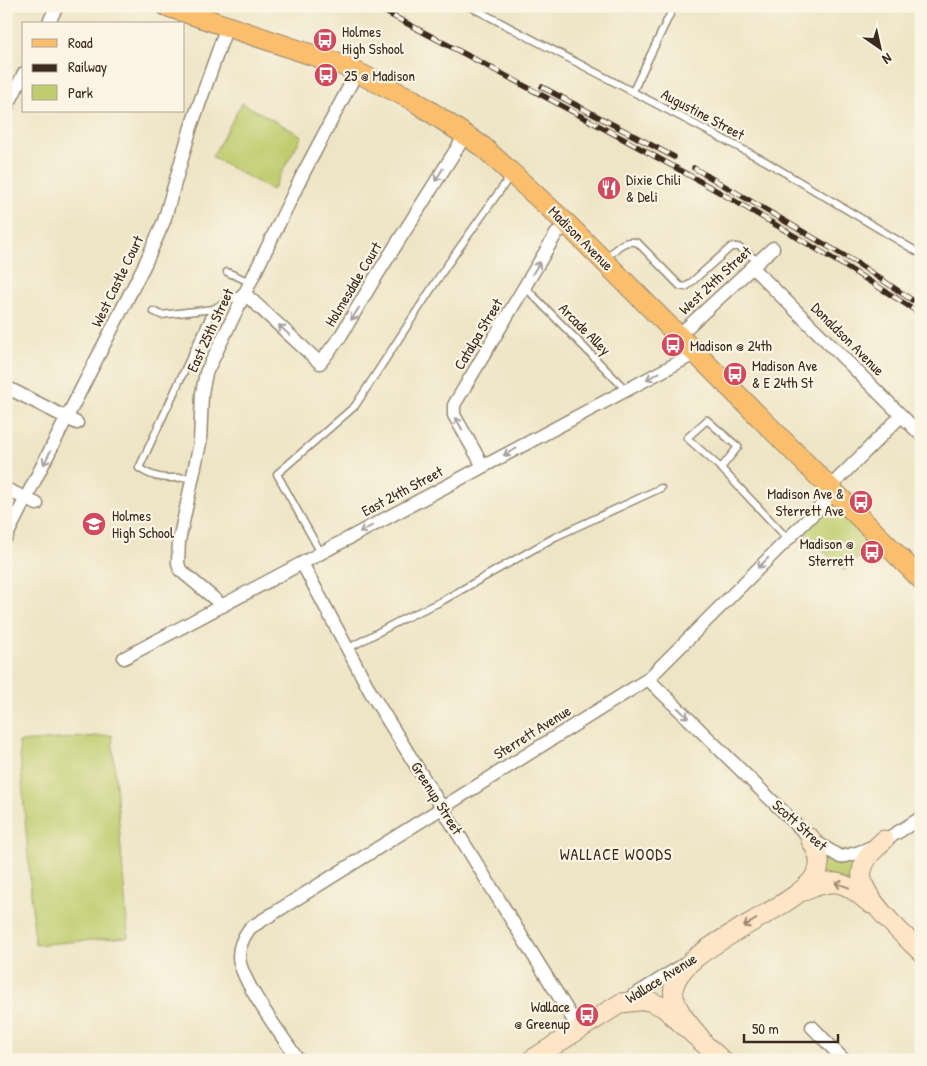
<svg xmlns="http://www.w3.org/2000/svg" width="927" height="1066" viewBox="0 0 927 1066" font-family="'Patrick Hand',sans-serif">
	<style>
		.green { fill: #bfcd6f; stroke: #7d7c46 }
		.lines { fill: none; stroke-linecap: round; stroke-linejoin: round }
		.lane-casing { stroke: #948872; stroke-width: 9 }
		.street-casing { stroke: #948872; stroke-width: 15 }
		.secondary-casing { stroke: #948872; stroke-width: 21 }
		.primary-casing { stroke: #948872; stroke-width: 22 }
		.lane { stroke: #fff; stroke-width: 6 }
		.street { stroke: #fff; stroke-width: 12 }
		.secondary { stroke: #fde5c5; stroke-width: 19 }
		.primary { stroke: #fabe6d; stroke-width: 20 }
		.rail-casing { stroke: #3b2a1e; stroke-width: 5.5 }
		.rail { stroke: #fcf5e5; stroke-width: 4; stroke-dasharray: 11; stroke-linecap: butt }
		.oneway { stroke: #a79f9a }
		.oneway2 { stroke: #9c8872 }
		.labels { text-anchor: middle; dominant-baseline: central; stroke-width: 4.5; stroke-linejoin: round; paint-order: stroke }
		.poi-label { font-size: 15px; fill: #3b2a1e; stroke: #fcf5e5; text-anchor: start }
		.street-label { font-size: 15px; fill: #3b2a1e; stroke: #fcf5e5 }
		.neighbourhood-label { font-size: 16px; letter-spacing: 1px; fill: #3b2a1e; stroke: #fcf5e5 }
	</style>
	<rect width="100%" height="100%" fill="#fcf5e5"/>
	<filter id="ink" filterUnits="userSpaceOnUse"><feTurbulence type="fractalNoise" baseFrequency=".02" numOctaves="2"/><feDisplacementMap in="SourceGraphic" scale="10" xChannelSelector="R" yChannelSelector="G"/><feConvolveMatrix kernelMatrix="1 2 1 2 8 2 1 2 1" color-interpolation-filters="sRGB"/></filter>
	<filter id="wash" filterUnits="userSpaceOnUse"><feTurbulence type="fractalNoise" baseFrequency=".0096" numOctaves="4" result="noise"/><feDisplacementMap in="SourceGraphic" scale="20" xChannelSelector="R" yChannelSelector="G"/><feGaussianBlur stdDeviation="1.12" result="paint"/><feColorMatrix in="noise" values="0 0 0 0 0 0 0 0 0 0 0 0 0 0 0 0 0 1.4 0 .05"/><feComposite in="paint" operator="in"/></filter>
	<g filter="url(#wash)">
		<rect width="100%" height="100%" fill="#eee5c6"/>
		<path class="green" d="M242,103L302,136L272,190L212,157Z
			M835,492L880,537L844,571L799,527Z
			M112,735L128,937L35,945L19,742Z
			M829,851H862L863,885L813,880Z"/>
	</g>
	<g filter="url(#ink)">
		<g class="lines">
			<g class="lane-casing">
				<path id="lane" d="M469,6L765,161L921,254
					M633,91L674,6
					M606,259C615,250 623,238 638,243L680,286L686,287L731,247H738L758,261
					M227,272L250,282
					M525,287L626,390
					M153,311L161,315L213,309L243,293
					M721,468L738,447L707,420L687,438L721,468L788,539
					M193,477C172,478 157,481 139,468L213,309
					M321,553L277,474L355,406L445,268L511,175
					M347,649L403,619L440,602L555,537L661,488"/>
			</g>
			<g class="street-casing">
				<path id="street" d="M48,24L57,6
					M6,109L24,73
					M752,267L921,435
					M244,293L320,363L340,337L372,283L466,134
					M679,335L773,248
					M6,387L77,423
					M483,466L454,415V405L556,234L567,224
					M6,489L37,504
					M6,537L145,264L164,221L191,127L227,26
					M302,563L371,693L579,1029
					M223,606L180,570L178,563L179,541L200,443L202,393L206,373L304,172L357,72
					M124,658L696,353
					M648,679L810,838L840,857C869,853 896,833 921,818
					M625,1001L683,965
					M812,1027L844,1060
					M298,1060C284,1038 239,980 239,956C239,946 244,936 250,928L648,679L835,492L836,481L901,416"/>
			</g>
			<g class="secondary-casing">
				<path id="secondary" d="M884,840C875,849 864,858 862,871C857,895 905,936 921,952
					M804,891C838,876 844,882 871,904
					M701,1039C691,1026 678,1014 674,997C663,949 805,910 818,870C822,858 815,848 810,838
					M531,1060L621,1003L647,1000L663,1007L722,1060"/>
			</g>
			<g class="primary-casing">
				<path id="primary" d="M167,6L342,65L413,100L483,147L567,224L921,579"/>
			</g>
			<use href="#lane" class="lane"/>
			<use href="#street" class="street"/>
			<use href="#secondary" class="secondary"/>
			<use href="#primary" class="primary"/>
			<g class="rail-casing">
				<path id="rail" d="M374,6C559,104 745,200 921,314
					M542,87L674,157
					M694,168L860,265L912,300"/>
			</g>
			<use href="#rail" class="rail"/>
		</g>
		<defs><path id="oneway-shaft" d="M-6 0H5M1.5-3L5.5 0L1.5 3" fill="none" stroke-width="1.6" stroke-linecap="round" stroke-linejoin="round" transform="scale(1.25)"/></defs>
		<g class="oneway">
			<use href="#oneway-shaft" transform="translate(439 175) rotate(121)"/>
			<use href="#oneway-shaft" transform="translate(536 268) rotate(-59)"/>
			<use href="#oneway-shaft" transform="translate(355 314) rotate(122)"/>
			<use href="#oneway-shaft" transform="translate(284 330) rotate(-137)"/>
			<use href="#oneway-shaft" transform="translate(653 376) rotate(152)"/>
			<use href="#oneway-shaft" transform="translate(459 424) rotate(-119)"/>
			<use href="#oneway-shaft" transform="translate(510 452) rotate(152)"/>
			<use href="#oneway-shaft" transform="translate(47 458) rotate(117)"/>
			<use href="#oneway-shaft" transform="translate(366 529) rotate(152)"/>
			<use href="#oneway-shaft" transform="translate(763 563) rotate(135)"/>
			<use href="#oneway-shaft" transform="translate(683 713) rotate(44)"/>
		</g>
		<g class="oneway2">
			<use href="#oneway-shaft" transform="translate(842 885) rotate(-160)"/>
			<use href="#oneway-shaft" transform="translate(750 923) rotate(148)"/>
		</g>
	</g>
	<defs>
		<g id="bus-disc" transform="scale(1.25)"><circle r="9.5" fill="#d1495b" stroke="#fcf5e5"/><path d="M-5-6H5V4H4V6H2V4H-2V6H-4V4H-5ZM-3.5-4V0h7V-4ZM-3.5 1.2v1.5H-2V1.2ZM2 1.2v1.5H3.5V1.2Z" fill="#fff"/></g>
		<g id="restaurant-disc" transform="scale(1.25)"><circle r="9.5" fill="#d1495b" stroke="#fcf5e5"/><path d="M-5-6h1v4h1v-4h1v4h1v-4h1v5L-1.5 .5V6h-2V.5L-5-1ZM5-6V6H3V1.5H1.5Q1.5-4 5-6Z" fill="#fff"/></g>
		<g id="school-disc" transform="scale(1.25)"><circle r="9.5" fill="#d1495b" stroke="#fcf5e5"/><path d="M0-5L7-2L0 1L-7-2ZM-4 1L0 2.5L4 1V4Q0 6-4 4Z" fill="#fff"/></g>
	</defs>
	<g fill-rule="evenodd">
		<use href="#bus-disc" x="325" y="40"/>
		<use href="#bus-disc" x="326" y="75"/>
		<use href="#restaurant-disc" x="609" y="188"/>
		<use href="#bus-disc" x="673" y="345"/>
		<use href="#bus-disc" x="735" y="374"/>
		<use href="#bus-disc" x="861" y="502"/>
		<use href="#school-disc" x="94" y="524"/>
		<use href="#bus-disc" x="872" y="552"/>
		<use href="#bus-disc" x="587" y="1015"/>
	</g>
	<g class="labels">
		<g class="poi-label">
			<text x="342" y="31">Holmes<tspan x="342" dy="17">High Sshool</tspan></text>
			<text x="344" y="75">25 @ Madison</text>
			<text x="626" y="179">Dixie Chili<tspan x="626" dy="17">&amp; Deli</tspan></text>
			<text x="690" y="345">Madison @ 24th</text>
			<text x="752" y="365">Madison Ave<tspan x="752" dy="17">&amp; E 24th St</tspan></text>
			<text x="844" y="493" text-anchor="end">Madison Ave &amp;<tspan x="844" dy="17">Sterrett Ave</tspan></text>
			<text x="112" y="515">Holmes<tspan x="112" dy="17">High School</tspan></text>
			<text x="854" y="543" text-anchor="end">Madison @<tspan x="854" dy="17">Sterrett</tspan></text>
			<text x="570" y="1006" text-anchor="end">Wallace<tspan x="570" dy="17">@ Greenup</tspan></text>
		</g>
		<g class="street-label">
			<text transform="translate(703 114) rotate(28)">Augustine Street</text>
			<text transform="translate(581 238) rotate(45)">Madison Avenue</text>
			<text transform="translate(715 280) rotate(-43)">West 24th Street</text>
			<text transform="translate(117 281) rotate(-64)">West Castle Court</text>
			<text transform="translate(353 284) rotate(-59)">Holmesdale Court</text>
			<text transform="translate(585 329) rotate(45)">Arcade Alley</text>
			<text transform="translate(210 330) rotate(-65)">East 25th Street</text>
			<text transform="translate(478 334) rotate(-59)">Catalpa Street</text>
			<text transform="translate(848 339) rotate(45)">Donaldson Avenue</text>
			<text transform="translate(402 491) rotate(-28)">East 24th Street</text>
			<text transform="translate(532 732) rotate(-32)">Sterrett Avenue</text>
			<text transform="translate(437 798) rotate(58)">Greenup Street</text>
			<text transform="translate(800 825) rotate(42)">Scott Street</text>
			<text transform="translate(661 978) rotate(-32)">Wallace Avenue</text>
		</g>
		<g class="neighbourhood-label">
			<text x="616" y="854">WALLACE WOODS</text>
		</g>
	</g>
	<rect width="927" height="1066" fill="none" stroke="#fcf5e5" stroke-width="25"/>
	<rect x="22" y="22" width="162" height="90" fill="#fcf5e5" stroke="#afa495"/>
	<rect x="32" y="39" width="25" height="8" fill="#fabe6d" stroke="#afa495"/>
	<text x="68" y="48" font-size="15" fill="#3b2a1e">Road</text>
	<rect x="32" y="64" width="25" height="8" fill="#3b2a1e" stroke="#afa495"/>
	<text x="68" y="72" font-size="15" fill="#3b2a1e">Railway</text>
	<rect x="32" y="85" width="25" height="15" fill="#bfcd6f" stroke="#afa495"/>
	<text x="68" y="98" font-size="15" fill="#3b2a1e">Park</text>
	<g transform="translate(880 48) rotate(146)" stroke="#fcf5e5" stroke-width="4" paint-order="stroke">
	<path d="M0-4L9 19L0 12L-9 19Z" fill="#3b2a1e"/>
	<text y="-8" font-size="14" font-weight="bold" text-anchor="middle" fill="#3b2a1e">N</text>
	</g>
	<path d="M744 1034v8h94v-8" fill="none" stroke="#3b2a1e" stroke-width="2.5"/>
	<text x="752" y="1034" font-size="15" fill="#3b2a1e" stroke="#fcf5e5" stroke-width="4" paint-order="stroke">50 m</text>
</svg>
